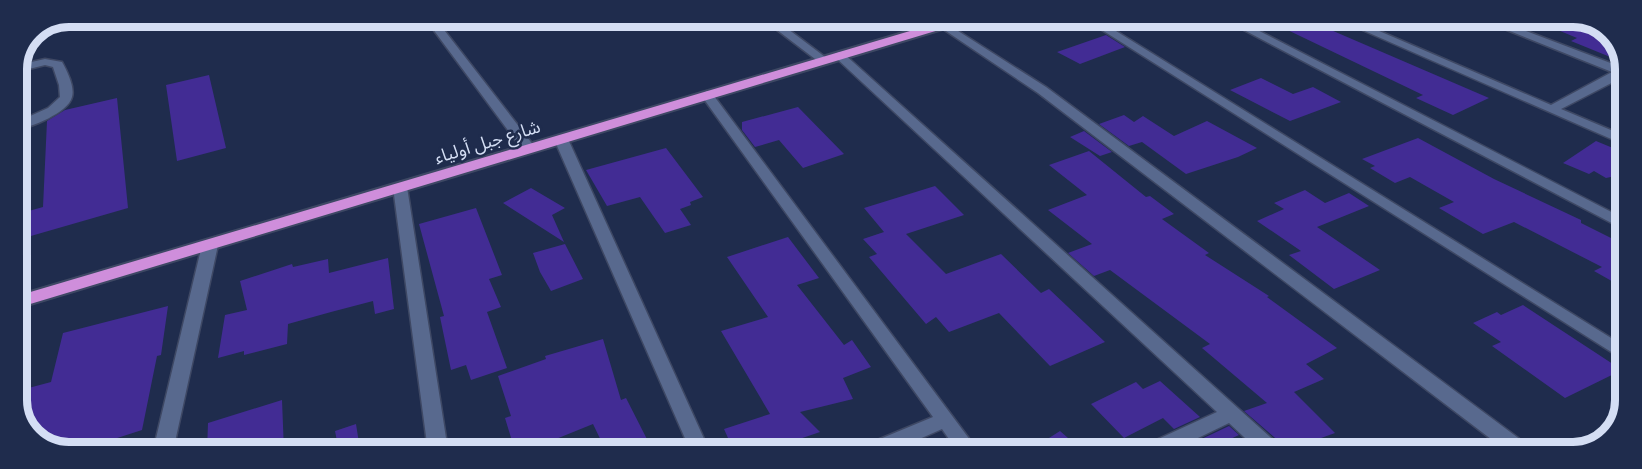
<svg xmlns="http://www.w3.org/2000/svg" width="1642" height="469" viewBox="0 0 1642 469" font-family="Ubuntu,'Noto Sans Arabic',sans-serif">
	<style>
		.building { fill: #422c94 }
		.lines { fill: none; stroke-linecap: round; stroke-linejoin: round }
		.minor-casing { stroke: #3e4864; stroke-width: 3 }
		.trunk-casing { stroke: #3e4864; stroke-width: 4 }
		.minor { fill: #58698e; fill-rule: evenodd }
		.trunk { fill: #cf8edb; fill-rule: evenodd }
		.labels { text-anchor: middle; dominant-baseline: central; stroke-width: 5; stroke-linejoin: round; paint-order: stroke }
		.street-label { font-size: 18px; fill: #d4def4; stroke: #1f2c4d }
		.rim { fill: none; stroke: #d4def4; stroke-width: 8 }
	</style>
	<rect width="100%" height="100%" fill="#1f2c4d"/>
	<path class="building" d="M1278,18H1303L1489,98L1453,115L1416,98L1423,95L1275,24Z
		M1529,18L1589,20L1613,34L1625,63L1571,41L1577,38Z
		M1106,35L1125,47L1080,64L1057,52Z
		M209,75L226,148L177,161L166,85Z
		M1261,78L1293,94L1313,87L1341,102L1290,121L1230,90Z
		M117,98L128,208L17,240L18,214L43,207L47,121L65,110Z
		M798,107L844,154L803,168L779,140L755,147L742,130V122Z
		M1124,115L1134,122L1143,116L1174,136L1207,121L1257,148L1238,157L1186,174L1142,142L1129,146L1099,124Z
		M1084,131L1112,152L1100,156L1070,137Z
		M1418,138L1494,179L1581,220V223L1625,245L1624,288L1594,271L1602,267L1514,222L1483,234L1439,208L1454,202L1410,177L1395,183L1370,168L1375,166L1362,159Z
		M1596,141L1625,153V174L1606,178L1594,171L1589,174L1563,163Z
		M666,148L703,197L690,202L691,205L680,209L691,225L665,233L640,197L607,206L586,170Z
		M1089,151L1146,197L1150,196L1174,214L1162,219L1209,253L1205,255L1269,296L1267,297L1337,348L1306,364L1324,379L1294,392L1335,433L1285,451L1282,444L1244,411L1267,403L1202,348L1210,344L1110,270L1094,276L1068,253L1092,244L1048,210L1087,195L1049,165Z
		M935,186L964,215L906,234L946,274L1001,254L1041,293L1049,289L1105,342L1050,366L999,313L949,332L936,317L926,324L869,257L877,254L863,239L884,232L864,208Z
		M531,188L565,208L552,215L564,242L503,203Z
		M1305,190L1325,203L1349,193L1369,206L1317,227L1380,270L1334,289L1289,255L1301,251L1257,221L1284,209L1274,203Z
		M476,208L502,275L489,279L501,307L487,312L507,368L471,380L466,365L451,370L440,317L444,316L419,224Z
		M788,237L819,278L797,285L844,345L852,340L871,367L843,378L853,399L800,412L820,432L761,452L754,440L732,447L724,429L770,414L721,331L768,317L727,257Z
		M565,244L583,279L551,291L540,272L533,253Z
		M388,258L394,309L375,314L373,301L331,312L288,324L287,344L244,355V351L218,358L225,315L247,310L240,281L292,264L293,267L328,259L329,273Z
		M1523,305L1622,370L1565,398L1492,346L1501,342L1473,323L1497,312L1501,315Z
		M168,306L161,355L157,356L142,430L77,451H55L29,435L17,407V401L21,390L51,382L63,333Z
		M603,339L621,400L626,398L653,451H606L593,424L556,439L561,451H519L516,440L512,441L505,418L511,416L498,376L546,359L545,356Z
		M1160,381L1200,417L1174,429L1163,418L1124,438L1091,404L1136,382L1143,389Z
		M282,400L284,451H207L208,423Z
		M356,424L359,443L339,451L335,431Z
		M1229,426L1239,435L1202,452H1196L1189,445Z
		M1060,431L1084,452H1027Z"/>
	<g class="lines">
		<g class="minor-casing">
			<path id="minor" d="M424,17H434L534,146L536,149L534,152H524Z
				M760,17H772L829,60L827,62H819Z
				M1083,18H1095L1624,346V360Z
				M1221,18H1234L1625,219V230Z
				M1335,18H1349L1551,105L1612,72L1477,18H1492L1621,67H1625V76L1561,109L1625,136V145Z
				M944,22L1046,87L1529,446L1531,452H1508L1038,93L940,27L939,25Z
				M839,52L843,53L1280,446L1283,452H1260L1229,423L1169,452H1140L1143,446L1217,412L835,57L833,55Z
				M45,59L62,62C67,71 75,87 72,97C68,113 31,127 17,130V122L48,108L60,97L59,85L53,67L45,65L17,72L18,65Z
				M707,91L711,92L979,452H958L942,429L890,452H860L863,446L933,417L701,95Z
				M561,135L568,139L710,452H691L554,139Z
				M400,183L407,187L448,451H428L393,187Z
				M210,240L218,245L173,451H153L202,245Z"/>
		</g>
		<g class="trunk-casing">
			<path id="trunk" d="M957,17L974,18L972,20L17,308V296Z"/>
		</g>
		<use href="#minor" class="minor"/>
		<use href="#trunk" class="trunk"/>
	</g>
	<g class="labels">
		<g class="street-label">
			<text transform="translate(487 141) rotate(-17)">شارع جبل أولياء</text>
		</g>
	</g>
	<path d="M0 0H1642V469H0ZM69 27H1573A42 42 0 0 1 1615 69V400A42 42 0 0 1 1573 442H69A42 42 0 0 1 27 400V69A42 42 0 0 1 69 27Z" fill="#1f2c4d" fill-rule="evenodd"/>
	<path class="rim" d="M69 27H1573A42 42 0 0 1 1615 69V400A42 42 0 0 1 1573 442H69A42 42 0 0 1 27 400V69A42 42 0 0 1 69 27Z"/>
</svg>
